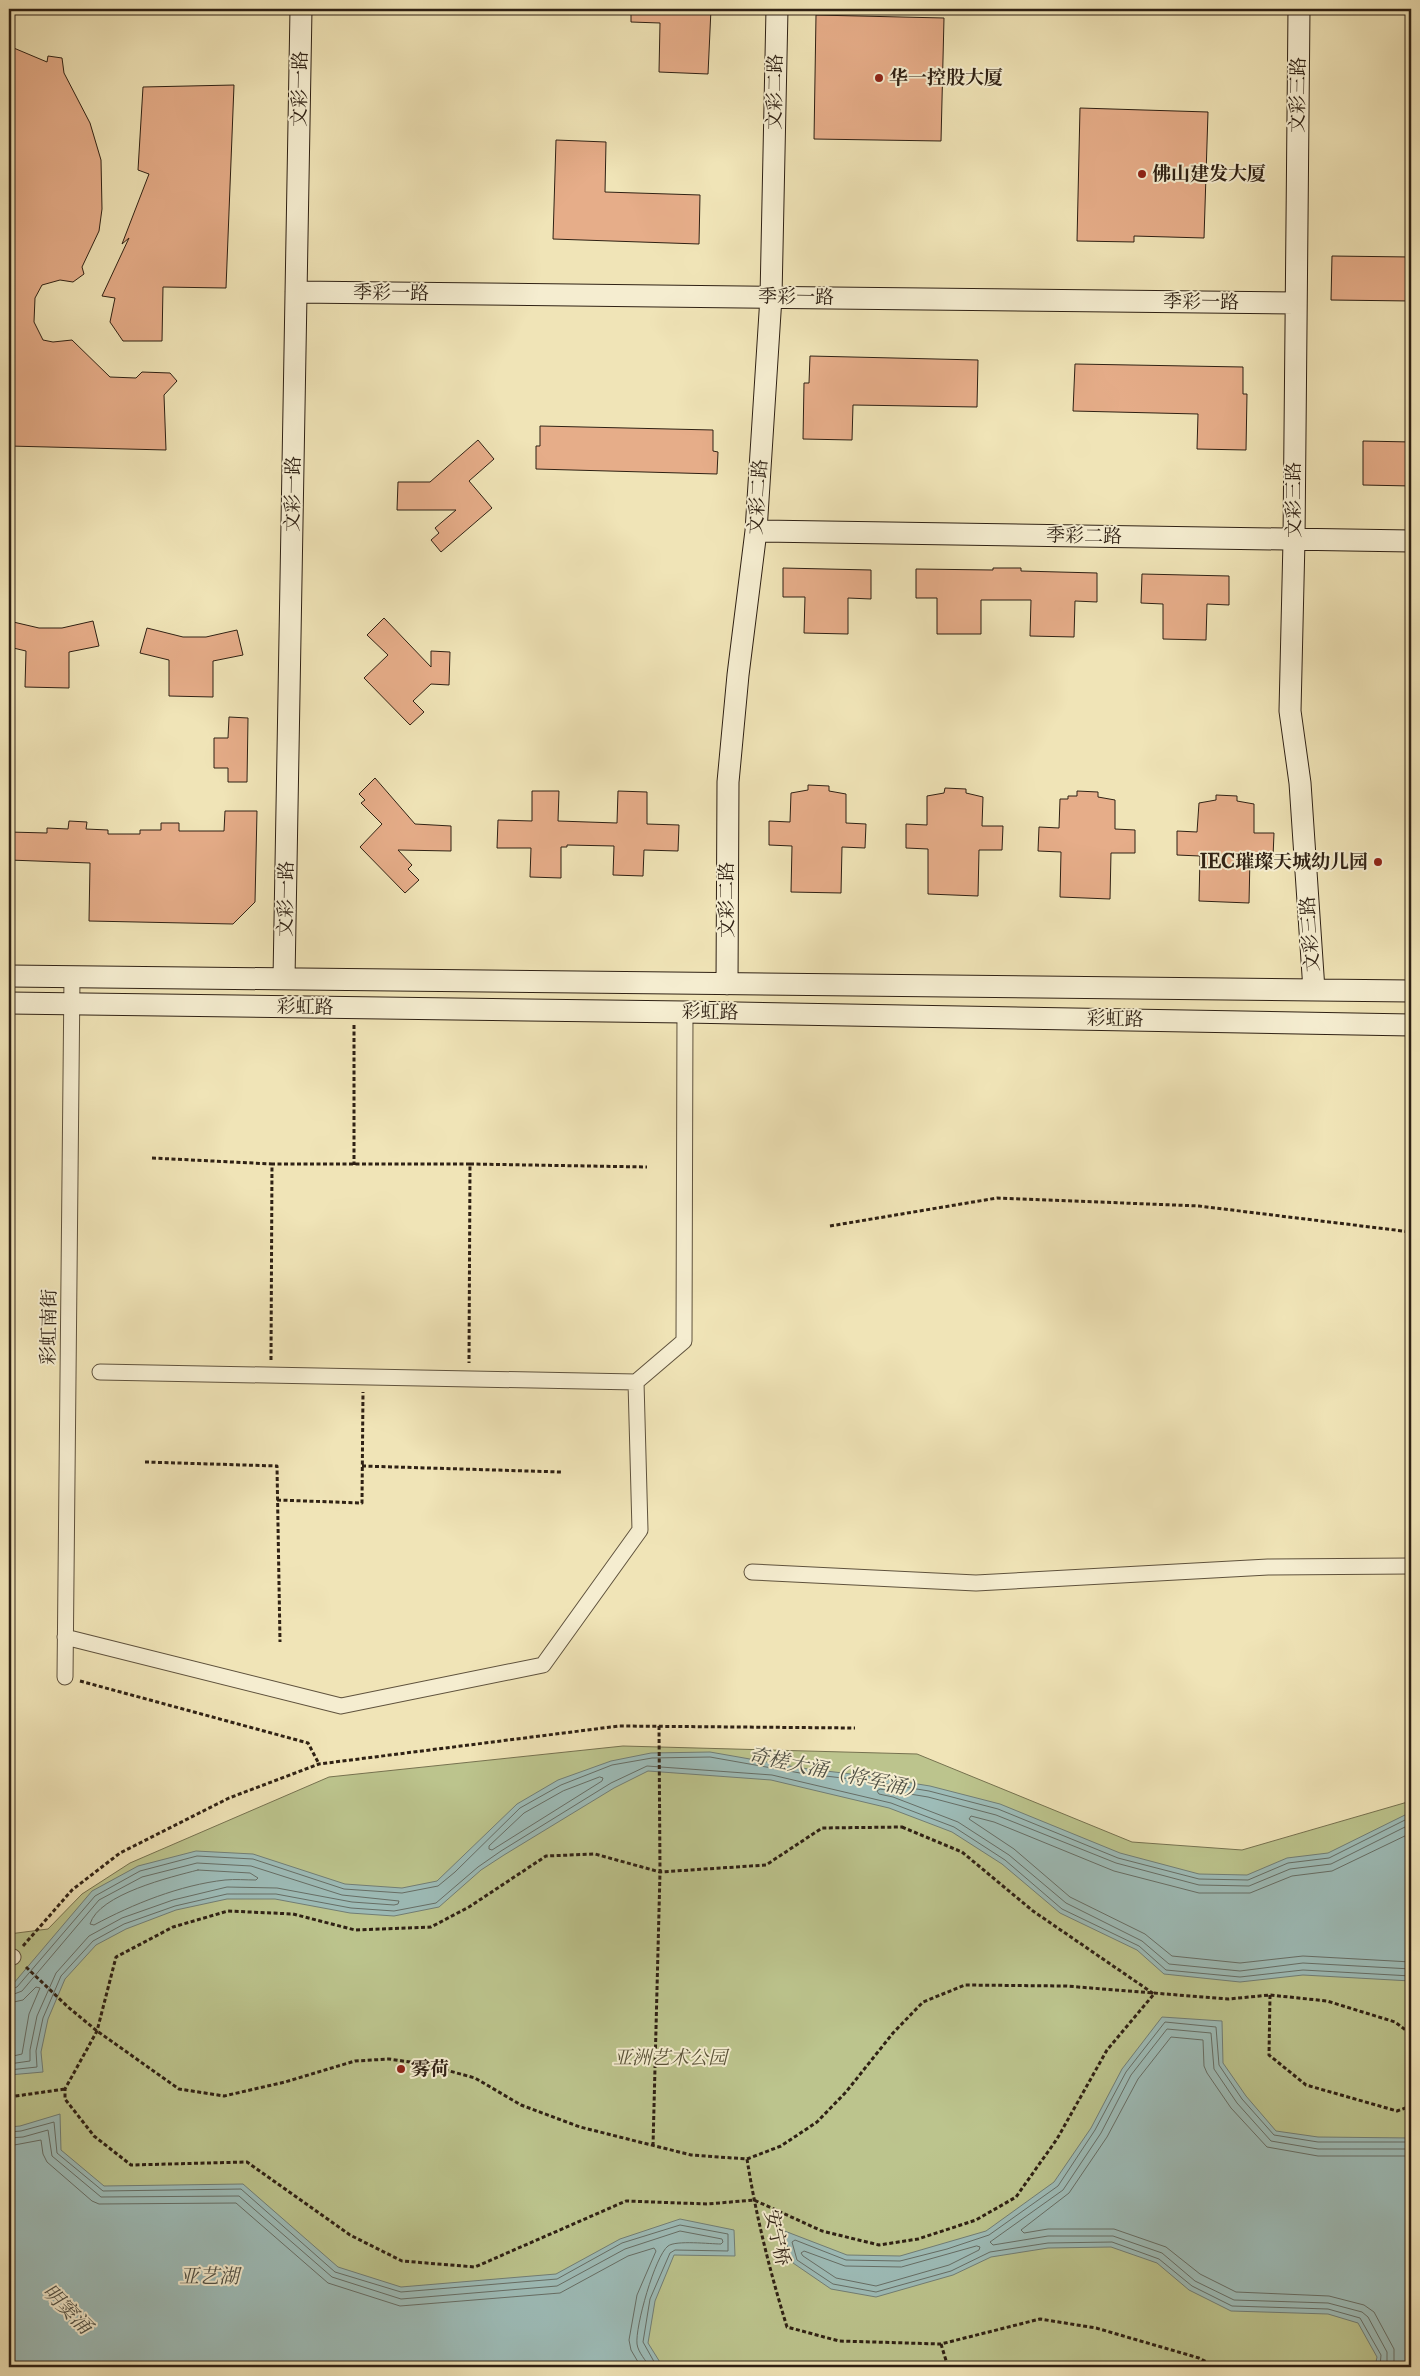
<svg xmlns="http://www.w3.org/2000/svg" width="1420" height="2376" viewBox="0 0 1420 2376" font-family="'IM FELL Double Pica','Noto Serif SC',serif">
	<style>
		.green { fill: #bcc48d; stroke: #767250 }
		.water { fill: #9dbcb8; stroke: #717e76 }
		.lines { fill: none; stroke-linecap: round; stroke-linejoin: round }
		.shore { stroke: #666e66; stroke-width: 1 }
		.building { fill: #e6ad89; stroke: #2f2114 }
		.street-casing { stroke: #5f523d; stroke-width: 17 }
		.secondary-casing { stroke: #2f2114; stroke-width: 23 }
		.path { stroke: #2f2114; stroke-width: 3; stroke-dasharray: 4 2.5; stroke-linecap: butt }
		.street { stroke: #f5edd0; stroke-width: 15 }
		.secondary { stroke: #f5edd0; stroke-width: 21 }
		.poi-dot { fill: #8f2418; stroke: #f5edd0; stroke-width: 2 }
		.labels { text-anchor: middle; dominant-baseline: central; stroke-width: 4; stroke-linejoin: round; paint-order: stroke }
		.poi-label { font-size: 19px; font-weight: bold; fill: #2f2114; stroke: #f5edd0; text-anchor: start }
		.street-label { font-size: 19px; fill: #2f2114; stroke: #f5edd0 }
		.park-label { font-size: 19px; font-style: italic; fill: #595238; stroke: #f5edd0 }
		.water-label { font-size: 20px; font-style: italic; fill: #505045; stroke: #f5edd0 }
	</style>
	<rect width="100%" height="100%" fill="#f0e4b7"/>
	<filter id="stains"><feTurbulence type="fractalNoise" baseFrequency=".004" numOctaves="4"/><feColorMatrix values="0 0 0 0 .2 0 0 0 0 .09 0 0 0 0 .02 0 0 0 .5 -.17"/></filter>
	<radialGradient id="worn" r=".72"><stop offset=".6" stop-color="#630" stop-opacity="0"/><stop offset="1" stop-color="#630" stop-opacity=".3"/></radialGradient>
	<path class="green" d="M623,1746L917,1754L1132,1842L1242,1850L1411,1801V2367H9V1934L48,1929L82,1894L130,1863L329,1777Z"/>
	<path class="water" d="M710,1752L801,1768L868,1776L930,1786L1000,1804L1120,1853L1199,1874L1247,1875L1287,1858L1328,1853L1411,1812V1981L1303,1975L1240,1982L1164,1974L1137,1950L1060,1913L1002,1864L952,1832L889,1808L771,1780L648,1771L614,1788L504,1855L481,1870L439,1907L394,1916L350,1913L275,1899H227L176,1910L126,1929L96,1945L65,1979L48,2019L41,2052L43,2072L9,2075V1985L13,1984L92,1891L138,1866L196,1851L253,1854L345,1884L402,1888L437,1881L517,1804L558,1780L611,1761L651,1753Z
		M1162,2017L1222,2021L1223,2063L1246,2096L1276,2131L1318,2137L1411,2138V2367H1375L1377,2357L1358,2323L1328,2314L1231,2311L1189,2290L1157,2263L1111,2247L1048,2248L991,2257L953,2275L876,2297L831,2289L793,2263L782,2230L847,2255L900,2256L986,2231L1054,2182L1091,2128L1122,2069Z
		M60,2114L61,2150L104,2186L243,2184L338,2267L401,2287L556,2274L620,2239L680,2219L734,2230L735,2256L674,2255L655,2301L648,2343L663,2367H9V2127L20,2126Z"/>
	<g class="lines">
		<path class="shore" d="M600,1777L603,1778L602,1781L492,1850L489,1849V1846L524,1813L563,1791Z
			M1411,1824L1331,1864L1290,1869L1249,1886L1199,1885L1116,1863L996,1815L928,1797L880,1789L877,1791L879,1794L893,1797L958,1822L1009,1855L1066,1903L1142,1941L1169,1964L1240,1971L1303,1963L1411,1969
			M1411,1833L1332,1871L1292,1876L1250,1893H1199L1114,1871L994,1822L971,1816L969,1819L1014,1849L1070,1897L1145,1934L1172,1956L1240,1963L1303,1956L1411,1962
			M198,1870L250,1873L258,1878L256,1880C246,1880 235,1879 225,1880C180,1885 133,1904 94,1925L90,1924C99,1894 171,1877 198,1870Z
			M9,1990L17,1987L95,1896L140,1871L197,1856L253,1859L344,1889L402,1893L438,1886L455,1872L520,1808L561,1785L612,1765L652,1758L710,1757L800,1773L868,1781L929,1791L998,1809L1118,1858L1199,1879L1248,1880L1288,1863L1329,1858L1411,1817
			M9,1996L22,1991L99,1900L142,1877L197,1863L251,1866L342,1895L399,1901L398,1904L394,1905L352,1902L277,1888L227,1887L173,1900L122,1918L89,1936L56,1973L37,2016L30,2050V2061L9,2064
			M9,2003L23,2000L36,1987L40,1988L29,2014L22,2054L9,2057
			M9,2070L37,2067L36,2051L43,2018L61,1976L93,1941L124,1924L175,1906L227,1894H276L351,1908L394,1911L436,1903L478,1867L501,1851L611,1783L647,1766L772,1775L891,1803L954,1827L1005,1860L1062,1909L1139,1946L1166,1970L1240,1977L1303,1970L1411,1976
			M9,2132L21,2131L54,2122L57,2153L103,2191L241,2189L335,2272L401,2292L557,2279L622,2243L680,2225L728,2234V2251L675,2250L670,2253L650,2299L643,2342L657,2367
			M9,2138L23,2137L48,2130L52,2156L101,2197L239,2196L332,2277L401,2299L557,2286L625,2249L680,2231L722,2239L723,2242L721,2244C710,2244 676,2240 668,2246C655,2256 635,2327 637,2344C638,2352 646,2361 650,2367
			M9,2146L41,2140L43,2154L47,2162L92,2201L99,2204L236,2203L328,2283L400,2306L560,2293L628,2256L654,2248L656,2251L637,2295L629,2340L631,2350L641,2367
			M977,2246L980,2247L979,2250L949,2265L876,2286L836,2278L803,2256L801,2253L804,2251L845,2266L901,2267Z
			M1380,2367L1381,2355L1360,2318L1328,2309L1232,2306L1192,2286L1159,2259L1112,2242L1048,2243L990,2252L951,2271L876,2292L833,2284L797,2260L792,2242L795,2240L846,2260L900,2261L947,2249L989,2235L1058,2186L1095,2130L1126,2072L1165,2022L1216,2027L1219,2065L1242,2099L1274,2135L1318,2142H1411
			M1387,2367V2352L1368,2317L1362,2312L1328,2303L1234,2300L1195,2281L1162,2253L1113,2236H1048L993,2245L990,2242L1063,2190L1101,2133L1131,2075L1167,2029L1211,2033L1214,2069L1237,2103L1271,2141L1318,2149H1411
			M1394,2367V2349L1374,2312L1364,2305L1329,2296L1236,2292L1200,2274L1166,2247L1114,2229H1048L1024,2233L1021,2230L1069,2193L1107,2137L1138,2079L1171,2037L1203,2040L1204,2066L1207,2073L1231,2108L1267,2147L1318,2156H1411"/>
	</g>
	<path class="building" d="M631,9H711L708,74L659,72L660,23L631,22Z
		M816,15L944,18L941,141L814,139Z
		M9,46L47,62L48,56L62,58L64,73L90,123L101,160L102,209L99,231L82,267L84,274L73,282L60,280L42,285L35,298L34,322L43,340L53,342L72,340L110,377L136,378L142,372L170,373L177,381L164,395L166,450L9,446Z
		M234,85L226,288L163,287L162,341H123L110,322L115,298L102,296L129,238L122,244L149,174L138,170L143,87Z
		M1080,108L1208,112L1204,238L1134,236V242L1077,241Z
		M556,140L606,142L605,192L700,195L699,244L553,239Z
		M1332,256L1411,257V301L1331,300Z
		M810,356L978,360L977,407L853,405L852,440L803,439L804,383H809Z
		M1075,364L1243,367V394H1247L1246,450L1197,449L1198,414L1073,411Z
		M540,426L713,430V451L718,452L717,474L536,469V446H540Z
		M478,440L494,459L469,481L492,508L441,552L431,540L439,533L435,528L456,510H397L398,482H430Z
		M1363,441L1411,442V486L1363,485Z
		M783,568L871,570V599L848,598V634L804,633L805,597H783Z
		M993,568H1021V571L1097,573V602L1075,601L1074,637L1030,636L1031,600H981V634H937V598H916V569L993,570Z
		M1142,574L1229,576V605L1207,604L1206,640L1163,639V604L1141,603Z
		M384,618L431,667V651L450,652L449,685L431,684L413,701L424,712L410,725L364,678L388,655L367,635Z
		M9,621L39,628H62L93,621L99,646L69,652V688L25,687L26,651L9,647Z
		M147,628L183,637H206L237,630L243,655L213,661V697L169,696V660L140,653Z
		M229,717L248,718L247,782H228V768H214V738H228Z
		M375,778L415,824L451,826V851L398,850L412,865L408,869L419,880L405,893L360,847L382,824L361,803L365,800L359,794Z
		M808,785L829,786V791L846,794V823L866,824L865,848L842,847L841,893L791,892L792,846L769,845V821L790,822L791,793L808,790Z
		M945,788L966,789V793L983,797L982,826H1003L1002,850H979L978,896L928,894V849L906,848V824L927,825V796L944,793Z
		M532,791H559L558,821L617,823L618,791L647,792V824L679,825L678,851L644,850L643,876L613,875L614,846L567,845V847H561V878L530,877L531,848H497L498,820L532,821Z
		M1077,791L1098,792V797L1115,800V829L1135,830V853H1111L1110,899L1060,897L1061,852L1038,851L1039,827L1059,828L1060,799H1068V796H1077Z
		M1216,795L1237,796V801L1254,804V833H1274L1273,857H1250L1249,903L1199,901L1200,856L1177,855V831L1197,832L1199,803L1216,800Z
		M225,811H257L255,902L233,924L89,921L90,863L9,860V832L47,833V828L68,829L69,821L87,822L86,829L108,830V834H140V830H161V823H179V831H224Z"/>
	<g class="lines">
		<g class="street-casing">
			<path id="street" d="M100,1372L636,1382
				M752,1572L976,1583L1268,1567L1411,1566
				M65,1637L341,1706L543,1665L640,1530L636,1382L684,1341L685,1012
				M65,1677L72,977
				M9,1958L13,1957"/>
		</g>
		<g class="secondary-casing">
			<path id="secondary" d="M1299,9L1294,540L1290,711L1300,783L1314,990
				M296,292L1295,303
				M756,531L1411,541
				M9,976L1411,991
				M284,979L301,9
				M727,984L728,782L738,675L756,531L771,297L777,9
				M9,1003L685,1012L1411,1025"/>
		</g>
		<path class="path" d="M354,1025V1165
			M152,1158L272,1164
			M470,1164L647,1167
			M830,1226L997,1198L1199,1206L1411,1232
			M271,1360L272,1164H470L469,1363
			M145,1462L277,1466L280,1642
			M362,1466L561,1472
			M277,1500L362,1503L363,1392
			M80,1681L308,1743L319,1764
			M902,1827L962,1852L1033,1911L1154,1994L1107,2050L1057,2139L1016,2197L976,2220L918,2239L879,2245L822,2231L754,2200L707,2204L626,2201L475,2267L402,2261L350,2235L247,2162L131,2165L94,2136L65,2099V2089L97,2031L116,1957L173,1927L228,1911L293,1914L355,1930L431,1927L469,1907L546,1856L595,1854L660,1872L766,1865L822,1828Z
			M23,1946L72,1890L120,1853L229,1798L319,1764L619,1726L855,1728
			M26,1967L68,2007L97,2031L179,2089L224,2096L285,2082L355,2061L389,2059L424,2064L475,2078L521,2105L580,2127L691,2155L747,2159L781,2146L817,2122L846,2092L893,2033L923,2002L965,1985L1066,1986L1228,1999L1270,1995L1327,2001L1395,2022L1411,2034
			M1270,1995L1269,2055L1306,2085L1397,2111L1411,2106
			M9,2097L65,2089
			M653,2146L660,1872L659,1726
			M747,2159C756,2216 770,2272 787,2327L839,2341L941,2344L1040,2319L1096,2328L1199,2358L1216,2367
			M941,2344L948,2367"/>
		<use href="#street" class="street"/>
		<use href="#secondary" class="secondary"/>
	</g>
	<g class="poi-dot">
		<circle cx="879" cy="78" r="5"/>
		<circle cx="1142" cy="174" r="5"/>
		<circle cx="1378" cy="862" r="5"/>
		<circle cx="401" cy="2069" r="5"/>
	</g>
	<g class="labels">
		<g class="poi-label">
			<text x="889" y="78">华一控股大厦</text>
			<text x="1152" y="174">佛山建发大厦</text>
			<text x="1368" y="862" text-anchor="end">IEC璀璨天城幼儿园</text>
			<text x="411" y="2069">雾荷</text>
		</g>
		<g class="street-label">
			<text transform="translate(300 89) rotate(-89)">文彩一路</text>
			<text transform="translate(775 92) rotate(-89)">文彩二路</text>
			<text transform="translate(1298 95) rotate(-89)">文彩三路</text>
			<text transform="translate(391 293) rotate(1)">季彩一路</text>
			<text transform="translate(796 297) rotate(1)">季彩一路</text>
			<text transform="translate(1201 302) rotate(1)">季彩一路</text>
			<text transform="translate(293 494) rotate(-89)">文彩一路</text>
			<text transform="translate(758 497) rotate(-86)">文彩二路</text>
			<text transform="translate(1294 500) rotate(-90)">文彩三路</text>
			<text transform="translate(1084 536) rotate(1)">季彩二路</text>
			<text transform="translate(286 899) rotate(-89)">文彩一路</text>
			<text transform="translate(727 900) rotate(-90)">文彩二路</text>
			<text transform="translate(1310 934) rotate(-94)">文彩三路</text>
			<text transform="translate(305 1007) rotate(1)">彩虹路</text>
			<text transform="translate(710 1012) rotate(1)">彩虹路</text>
			<text transform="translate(1115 1019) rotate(1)">彩虹路</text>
			<text transform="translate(49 1327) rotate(-89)">彩虹南街</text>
			<text transform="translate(777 2238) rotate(77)">安宁桥</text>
		</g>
		<g class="park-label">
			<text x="670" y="2058">亚洲艺术公园</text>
		</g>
		<g class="water-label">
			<text transform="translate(837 1773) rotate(12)">奇槎大涌（将军涌）</text>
			<text x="209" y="2276">亚艺湖</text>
			<text transform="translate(67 2309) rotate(45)">明窦涌</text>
		</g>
	</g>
	<rect width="1420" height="2376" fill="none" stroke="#f0e4b7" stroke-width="30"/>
	<rect x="10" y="10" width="1400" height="2356" fill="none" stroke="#2f2114" stroke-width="2.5"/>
	<rect x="15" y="15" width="1390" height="2346" fill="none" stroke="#2f2114"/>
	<rect width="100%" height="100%" filter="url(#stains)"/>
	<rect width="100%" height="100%" fill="url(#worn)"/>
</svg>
